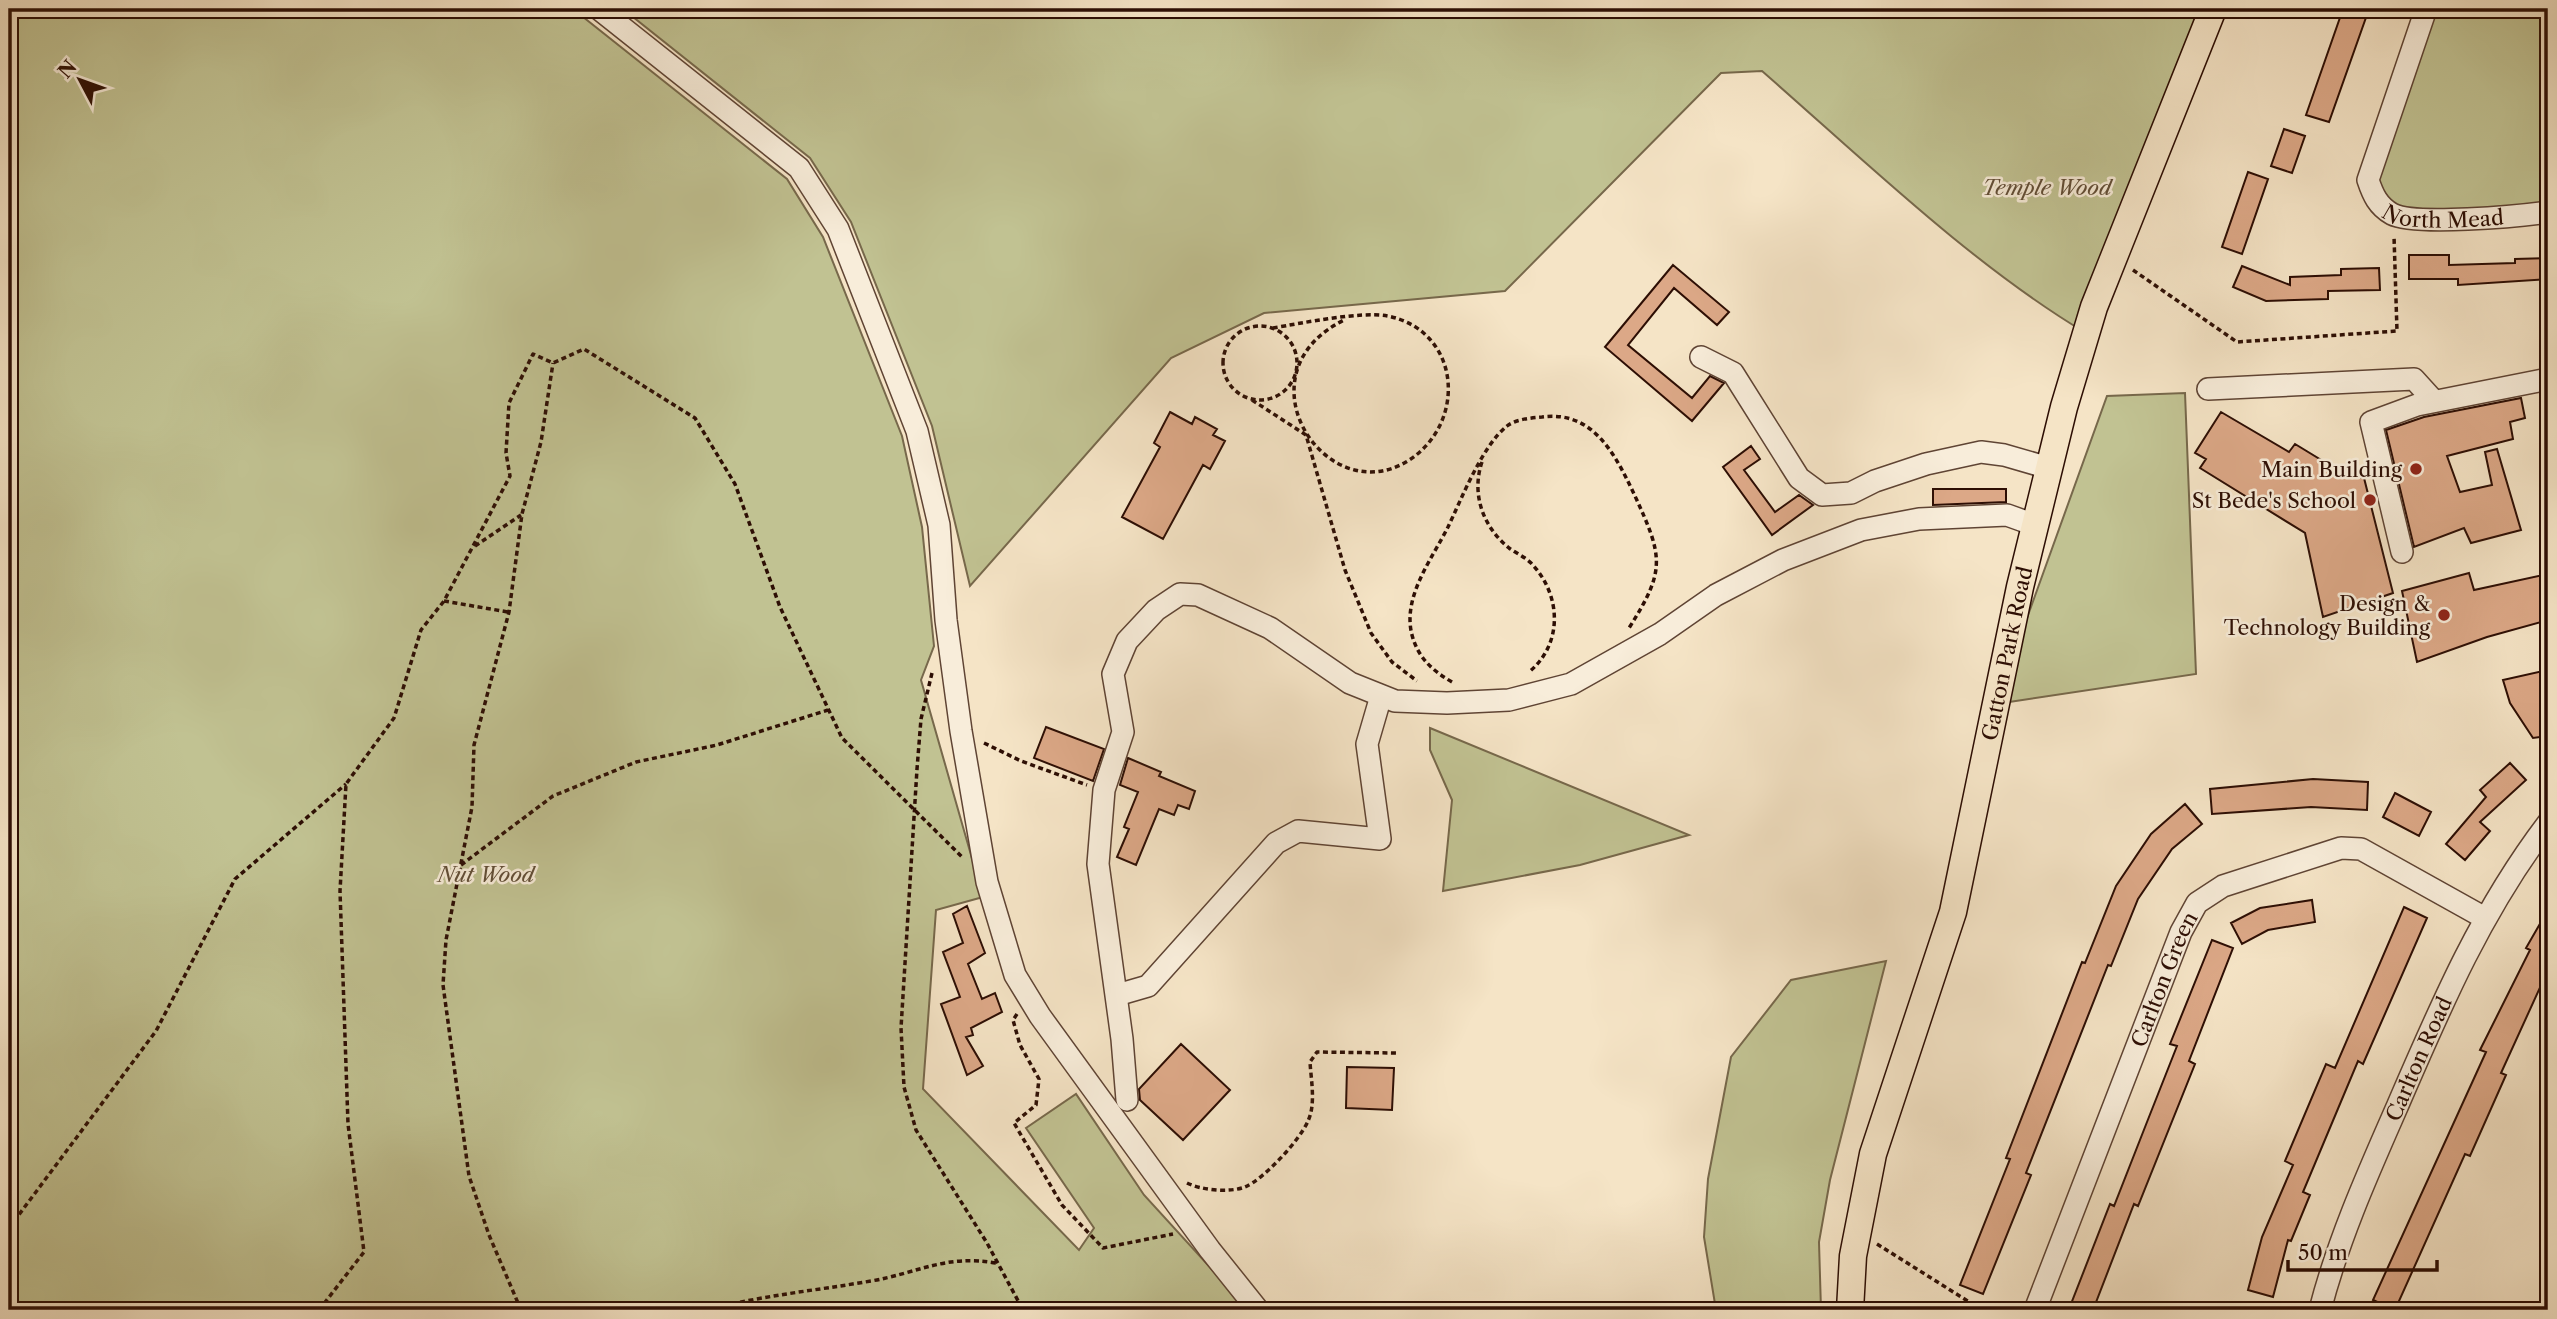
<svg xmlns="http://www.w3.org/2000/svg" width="2557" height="1319" viewBox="0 0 2557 1319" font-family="'Libre Caslon Text',serif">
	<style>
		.green { fill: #c1c292; stroke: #77684b; stroke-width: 2 }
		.building { fill: #dca887; stroke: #2d0e04; stroke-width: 2 }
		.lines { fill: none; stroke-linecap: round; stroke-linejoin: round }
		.minor-casing { stroke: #5f4434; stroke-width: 24 }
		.major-casing { stroke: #2d0e04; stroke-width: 29 }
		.path { stroke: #2d0e04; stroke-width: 3.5; stroke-dasharray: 5 3.5; stroke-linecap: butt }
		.minor { stroke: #f8edda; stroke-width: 21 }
		.major { stroke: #f5e4c6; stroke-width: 26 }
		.poi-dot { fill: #8f2418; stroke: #f8edda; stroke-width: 2.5 }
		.labels { text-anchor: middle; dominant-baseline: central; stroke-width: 5; stroke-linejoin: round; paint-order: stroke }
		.park-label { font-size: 21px; font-style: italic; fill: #614d36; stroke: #f8edda }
		.street-label { font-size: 21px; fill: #2d0e04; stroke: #f8edda }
		.poi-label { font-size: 21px; fill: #2d0e04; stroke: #f8edda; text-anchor: end }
	</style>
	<rect width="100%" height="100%" fill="#f5e4c6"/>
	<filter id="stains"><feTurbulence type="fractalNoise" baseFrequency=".00286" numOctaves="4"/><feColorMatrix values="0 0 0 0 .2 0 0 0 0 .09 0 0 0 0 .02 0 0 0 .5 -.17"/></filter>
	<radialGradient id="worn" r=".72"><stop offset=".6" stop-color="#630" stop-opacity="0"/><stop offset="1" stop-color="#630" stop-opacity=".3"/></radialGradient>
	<path class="green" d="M9,9H573L787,179L823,237L902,436L922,527L934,646L921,680L983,897L936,910L923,1089L1079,1250L1094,1228L1026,1128L1076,1094L1144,1195L1249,1310H9Z
		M623,9H2213L2086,333C1972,265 1863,159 1762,71L1721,73L1505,291L1264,313L1171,358L970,586L932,426L851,222L810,158Z
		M2427,9H2548V212L2394,215L2368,180Z
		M2185,393L2196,674L1996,704L2107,396Z
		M1430,728L1689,835L1580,865L1443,891L1452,800L1430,750Z
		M1886,961L1830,1180L1819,1242L1821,1310H1716L1704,1237L1708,1179L1731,1057L1791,980Z"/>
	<path class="building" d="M2343,9H2369L2329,122L2306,115Z
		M2284,129L2305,136L2292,173L2271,166Z
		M2248,172L2268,179L2242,254L2222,247Z
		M2409,255H2449V265L2515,263V259L2548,258V279L2458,285V279H2409Z
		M1673,265L1729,312L1717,325L1674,288L1628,345L1692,398L1710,376L1724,383L1692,421L1605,347Z
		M2242,266L2290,285V277L2341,275V269L2379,268L2380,290L2328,291V299L2266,301L2233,287Z
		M2521,398L2525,418L2510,422L2513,439L2447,456L2460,492L2492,485L2485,452L2497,449L2521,530L2471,543L2464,528L2414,547L2386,430L2424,417Z
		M1170,412L1192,424L1195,417L1217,429L1213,435L1225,441L1210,469L1203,465L1163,539L1122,517L1160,447L1154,443Z
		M2221,412L2289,452L2295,444L2346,475L2364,478L2393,593L2323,617L2305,533L2200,468L2206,459L2195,453Z
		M1751,446L1760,459L1744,470L1775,512L1799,495L1813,505L1772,535L1723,467Z
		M1933,489H2006V502L1933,505Z
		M2469,573L2474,590L2548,574V620L2487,637L2417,662L2402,591Z
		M2548,670V736L2533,738L2510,703L2503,680Z
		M1046,727L1104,749L1093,781L1034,758Z
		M1128,758L1161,772L1159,776L1195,791L1189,809L1178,805L1174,815L1159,809L1136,865L1117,857L1129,829L1124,827L1138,792L1120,785Z
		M2510,763L2526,780L2480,822L2490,831L2465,860L2446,844L2486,797L2480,790Z
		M2313,779L2368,782L2367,810L2311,807L2212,814L2210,789Z
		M2395,793L2431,812L2419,836L2383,817Z
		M2185,804L2202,824L2172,849L2138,899L2111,966L2108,965L2026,1173L2031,1175L1983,1294L1960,1285L2010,1159L2006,1158L2082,962L2085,963L2116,886L2151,834Z
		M2312,900L2315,922L2268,930L2242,944L2231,923L2260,908Z
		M967,906L985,953L968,964L982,999L995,993L1002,1012L971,1028L973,1035L966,1037L983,1066L967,1075L941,1004L960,997L943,952L963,943L953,914Z
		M2404,907L2427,918L2363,1064L2358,1061L2303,1192L2310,1195L2291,1241L2288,1240L2273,1297L2248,1290L2262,1237L2293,1165L2285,1161L2326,1064L2335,1068Z
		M2548,910V970L2501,1073L2506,1075L2470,1156L2465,1154L2395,1310L2373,1300L2486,1052L2480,1050L2530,950L2526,948Z
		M2212,940L2233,948L2189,1061L2195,1064L2138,1206L2134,1204L2093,1310H2087L2071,1304L2110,1204L2114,1206L2147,1122L2177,1046L2170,1044Z
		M1181,1044L1230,1090L1183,1140L1140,1100L1139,1089Z
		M1347,1067L1394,1068L1392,1110L1346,1108Z"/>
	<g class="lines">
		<g class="minor-casing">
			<g id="minor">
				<path d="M599,9L799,168L838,229L917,431L939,525L946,620L961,731L987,882L1015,975L1040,1016L1210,1250L1258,1310"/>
				<path id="s1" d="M2426,9L2368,180C2373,195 2378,206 2392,214C2415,226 2519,216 2548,212"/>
				<path d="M1701,357L1733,373L1799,478L1822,495L1851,493L1875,481L1926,464L1981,452L2004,455L2049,468"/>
				<path d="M2208,389L2414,379L2434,401"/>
				<path d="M2402,552L2371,422L2417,405L2548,379"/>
				<path d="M1117,995L1148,986L1276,843L1298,831L1380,839L1367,744L1381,696"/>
				<path d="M1127,1100L1122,1039L1098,864L1104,790L1123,732L1113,674L1127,641L1156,610L1180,594L1198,595L1270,628L1350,683L1395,701L1447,703L1509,700L1571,684L1660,634L1716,595L1783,560L1861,530L1919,519L2007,515L2035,525"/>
				<path id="s2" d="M2035,1310L2181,932L2197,903L2223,886L2341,848L2361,849L2483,917"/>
				<path id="s3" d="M2320,1310C2338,1240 2368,1173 2397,1107C2441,1005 2481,911 2548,823"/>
			</g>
		</g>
		<g class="major-casing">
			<g id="major">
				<path id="s4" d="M1850,1310L1853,1256L1873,1154L1953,912L2020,587L2064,407L2094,307L2213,9"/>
			</g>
		</g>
		<path class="path" d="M2133,270L2237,342L2397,331L2394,236
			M1223 363a37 37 0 1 1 74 0a37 37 0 1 1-74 0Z
			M1273,328C1302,323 1361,311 1388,316C1463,332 1467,426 1406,462C1324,510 1235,372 1346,319
			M1252,400L1306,435L1345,570L1371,633L1392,662L1417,681
			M1482,462C1471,494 1483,527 1509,548C1516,553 1525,557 1531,563C1561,594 1564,643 1529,672
			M475,546L521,515
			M444,601L508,612
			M932,673L921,719L917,769L901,1028L904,1087L916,1130L987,1243L1023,1310
			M1452,682C1433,671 1418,658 1412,635C1402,597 1432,559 1448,527C1462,498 1482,446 1507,426C1516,419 1531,418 1542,417C1594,410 1616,456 1635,496C1663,557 1666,570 1629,628
			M984,743L1021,761L1087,785
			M461,865L553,796L636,762L717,745L828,710
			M1017,1014L1013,1020L1020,1045L1039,1079L1036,1105L1014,1123L1062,1205L1103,1248L1173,1234
			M1187,1183C1201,1190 1229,1193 1245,1187C1264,1179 1300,1140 1308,1121C1316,1104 1311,1080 1310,1062L1317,1052L1397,1053
			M9,1228L156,1031L235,879L346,784
			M1877,1244L1982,1310
			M319,1310L364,1252L348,1124L340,891L346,784L394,718L421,630L444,601L510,476L506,453L509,403L533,354L553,363L584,349L695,418L735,484L780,607L842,738L963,858
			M521,1310L489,1235L469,1176L443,985L446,940L472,807L474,745L509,612L522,514L541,442L553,363
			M707,1310C764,1295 813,1291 871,1281C918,1273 946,1254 996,1263"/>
		<use href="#minor" class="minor"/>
		<use href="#major" class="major"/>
	</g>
	<g class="poi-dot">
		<circle cx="2416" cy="469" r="7"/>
		<circle cx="2370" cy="500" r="7"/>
		<circle cx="2444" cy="615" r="7"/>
	</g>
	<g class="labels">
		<g class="park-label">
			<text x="2047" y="187">Temple Wood</text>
			<text x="486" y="874">Nut Wood</text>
		</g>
		<g class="street-label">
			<text stroke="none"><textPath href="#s1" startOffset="275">North Mead</textPath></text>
			<text stroke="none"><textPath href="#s4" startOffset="677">Gatton Park Road</textPath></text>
			<text stroke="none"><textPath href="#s2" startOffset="355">Carlton Green</textPath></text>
			<text stroke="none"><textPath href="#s3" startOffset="270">Carlton Road</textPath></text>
		</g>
		<g class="poi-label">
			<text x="2402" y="469">Main Building</text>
			<text x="2356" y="500">St Bede's School</text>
			<text x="2430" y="603">Design &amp;<tspan x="2430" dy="24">Technology Building</tspan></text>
		</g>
	</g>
	<rect width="2557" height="1319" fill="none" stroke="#f5e4c6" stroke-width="35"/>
	<rect x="10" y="10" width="2536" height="1298" fill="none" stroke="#2d0e04" stroke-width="3.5"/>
	<rect x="18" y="18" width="2522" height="1284" fill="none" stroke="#2d0e04" stroke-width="2"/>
	<g transform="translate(80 80) rotate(311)" stroke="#f8edda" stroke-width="5" paint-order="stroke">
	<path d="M0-5L12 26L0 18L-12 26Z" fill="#2d0e04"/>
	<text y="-10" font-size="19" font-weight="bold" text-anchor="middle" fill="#2d0e04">N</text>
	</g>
	<path d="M2288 1260v10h149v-10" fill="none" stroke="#2d0e04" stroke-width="3.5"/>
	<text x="2298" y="1260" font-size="21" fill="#2d0e04" stroke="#f8edda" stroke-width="5" paint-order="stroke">50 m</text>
	<rect width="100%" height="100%" filter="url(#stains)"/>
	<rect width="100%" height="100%" fill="url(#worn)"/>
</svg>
